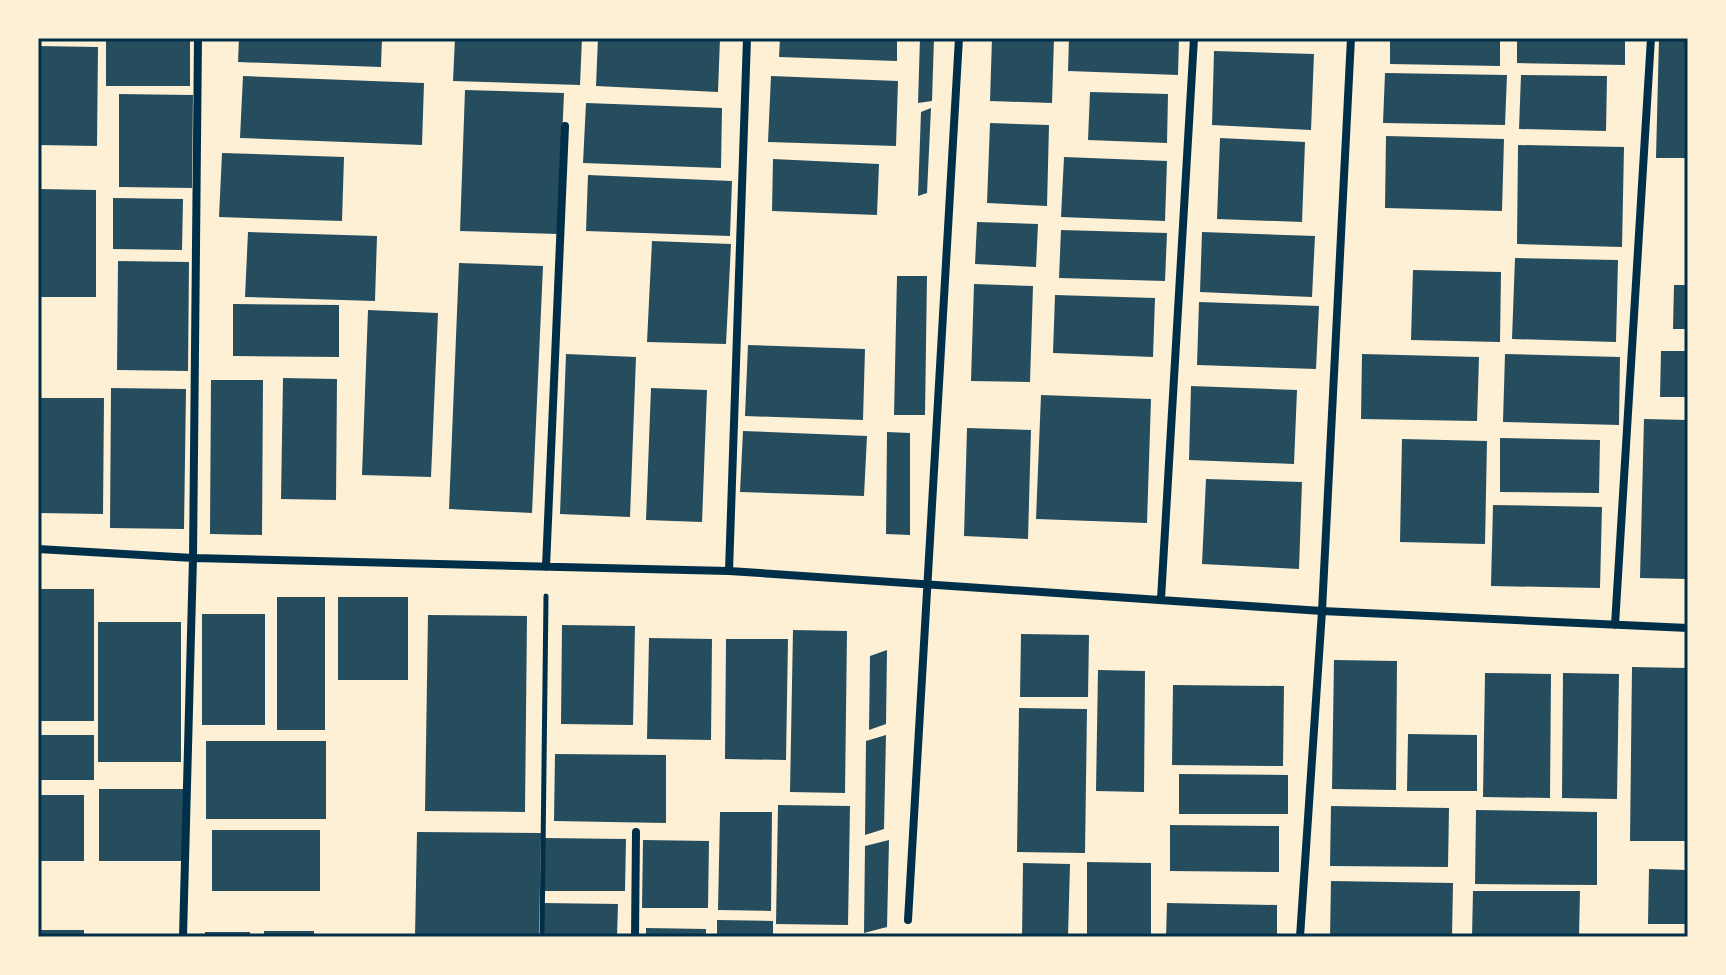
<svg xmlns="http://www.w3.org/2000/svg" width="1726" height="975" viewBox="0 0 1726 975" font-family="Rubik,sans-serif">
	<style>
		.building { fill: #264d5e }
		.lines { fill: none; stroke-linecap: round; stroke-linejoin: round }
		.path { stroke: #003049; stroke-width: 5 }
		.minor { stroke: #003049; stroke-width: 8 }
		.neatline { fill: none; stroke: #003049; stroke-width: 3 }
	</style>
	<rect width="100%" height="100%" fill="#fdf0d5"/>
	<path class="building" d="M106,38H190V86H106Z
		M239,38H382L381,67L238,62Z
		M455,38H582L580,85L453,81Z
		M598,38H720L718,92L596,86Z
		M780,38H897V61L779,57Z
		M920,38H934L932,101L918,103Z
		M992,38H1054L1052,103L990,101Z
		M1069,38H1179L1178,75L1068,71Z
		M1390,38H1500V66L1390,64Z
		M1517,38H1625V65L1517,63Z
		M1659,38H1688V158H1656Z
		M38,46L98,47L97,146L38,145Z
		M1214,51L1314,54L1311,130L1212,125Z
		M1385,73L1507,75L1505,125L1383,123Z
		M1521,75L1607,76L1606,131L1519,129Z
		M243,76L424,83L422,145L240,138Z
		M771,76L898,81L896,146L768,142Z
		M465,90L564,93L558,234L460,231Z
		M1090,92L1168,94L1167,143L1088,140Z
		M119,94L193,95L192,188L119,187Z
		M586,103L722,108L721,168L583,163Z
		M931,108L927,193L918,196L921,112Z
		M990,123L1049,125L1047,206L987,203Z
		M1386,136L1504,139L1502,211L1385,208Z
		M1220,138L1305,142L1302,222L1217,219Z
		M1518,145L1624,147L1622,247L1517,244Z
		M222,153L344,157L342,221L219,217Z
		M1064,157L1167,161L1165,221L1061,217Z
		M773,159L879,164L877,215L772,211Z
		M588,175L732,181L730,236L586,231Z
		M38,189L96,190V297H38Z
		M113,198L183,199L182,250L113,249Z
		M977,222L1038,224L1036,267L975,264Z
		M1061,230L1167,233L1165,281L1059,278Z
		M248,232L377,236L375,301L245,297Z
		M1202,232L1315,236L1312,297L1200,292Z
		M652,241L731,244L726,344L647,342Z
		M1515,258L1618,260L1616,342L1512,339Z
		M118,261L189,262L188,371L117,370Z
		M459,263L543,266L532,513L449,509Z
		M1413,270L1501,272L1500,342L1411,340Z
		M897,276H927L925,415H894Z
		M974,284L1033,286L1030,382L971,381Z
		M1674,285H1688V329H1673Z
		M1055,295L1155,298L1153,357L1053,353Z
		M1199,302L1319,306L1316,369L1197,365Z
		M233,304L339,305V357L233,356Z
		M368,310L438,313L431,477L362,475Z
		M748,345L865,349L863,420L745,416Z
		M1661,351H1688V397H1660Z
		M566,354L636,357L630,517L560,514Z
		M1362,354L1479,357L1477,421L1361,419Z
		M1505,354L1620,357L1619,425L1503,422Z
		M283,378L337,379L336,500L281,499Z
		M211,380H263L262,535L210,534Z
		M1191,386L1297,390L1294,464L1189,460Z
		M111,388L186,389L184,529L110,528Z
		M651,388L707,390L702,522L646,520Z
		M1041,395L1151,399L1147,523L1036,519Z
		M38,398H104L103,514L38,513Z
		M1644,419L1688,420V579L1640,578Z
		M967,428L1031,430L1028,539L964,536Z
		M743,431L867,436L864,496L740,492Z
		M887,432L910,433V535L886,534Z
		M1500,438L1600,440L1599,493L1500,492Z
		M1402,439L1487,441L1485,544L1400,542Z
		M1206,479L1302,482L1299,569L1202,564Z
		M1493,505L1602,507L1600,588L1491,586Z
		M38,589H94V721H38Z
		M277,597H325V730H277Z
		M338,597H408V680H338Z
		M202,614H265V725H202Z
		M428,615L527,616L525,812L425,811Z
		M98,622H181V762H98Z
		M562,625L635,626L633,725L561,724Z
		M793,630L847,631L845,793L790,792Z
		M1021,634L1089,635L1088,697H1020Z
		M649,638L712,639L711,740L647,739Z
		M726,639H788L786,760L725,759Z
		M887,650L886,724L869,730L870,656Z
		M1334,660L1397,661L1396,790L1332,789Z
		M1632,667L1688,668L1686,841H1630Z
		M1098,670L1145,671L1144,792L1096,791Z
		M1485,673L1551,674L1550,798L1483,797Z
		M1563,673L1619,674L1617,799L1562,798Z
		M1173,685L1284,686L1283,766L1172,765Z
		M1019,708L1087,709L1085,853L1017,852Z
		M1408,734L1477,735V791H1407Z
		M38,735H94V780H38Z
		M886,735L884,829L865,835L866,741Z
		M206,741H326V819H206Z
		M555,754L666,755V823L554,821Z
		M1179,774L1288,775V814H1179Z
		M99,789H183V861H99Z
		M38,795H84V861H38Z
		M778,805L850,806L848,925L776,924Z
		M1331,806L1449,808L1448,867L1330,866Z
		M1476,810L1597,812V885L1475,884Z
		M720,812H772L771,911L718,910Z
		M1170,825L1279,826V872L1170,871Z
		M212,830H320V891H212Z
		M417,832L541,833L539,937H415Z
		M544,838L626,839L625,891H543Z
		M643,840L709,841L708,908H642Z
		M889,840L887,927L864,933L865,846Z
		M1087,862L1151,863V937H1087Z
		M1023,863L1070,864L1068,937H1022Z
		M1649,869L1688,870V924H1648Z
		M1331,881L1453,883L1452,937H1330Z
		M1473,891H1580L1579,937H1472Z
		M543,903L618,904L617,937H543Z
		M1167,903L1277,905V937H1166Z
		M717,920L773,921V937H717Z
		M646,928L706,929V937H646Z
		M38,930H84V937H38Z
		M264,931H314V937H264Z
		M205,932H250V937H205Z"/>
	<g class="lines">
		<path class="path" d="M542,937L546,596"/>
		<path class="minor" d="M38,549L193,558L729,571L1322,611L1688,628
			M546,567L565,126
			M729,571L747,38
			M1161,599L1194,38
			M1615,625L1651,38
			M908,920L959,38
			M183,937L193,558L198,38
			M635,937L636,832
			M1300,937L1322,611L1351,38"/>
	</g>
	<rect width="1726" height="975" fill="none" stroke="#fdf0d5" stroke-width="80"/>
	<rect x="40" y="40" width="1646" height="895" class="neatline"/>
</svg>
